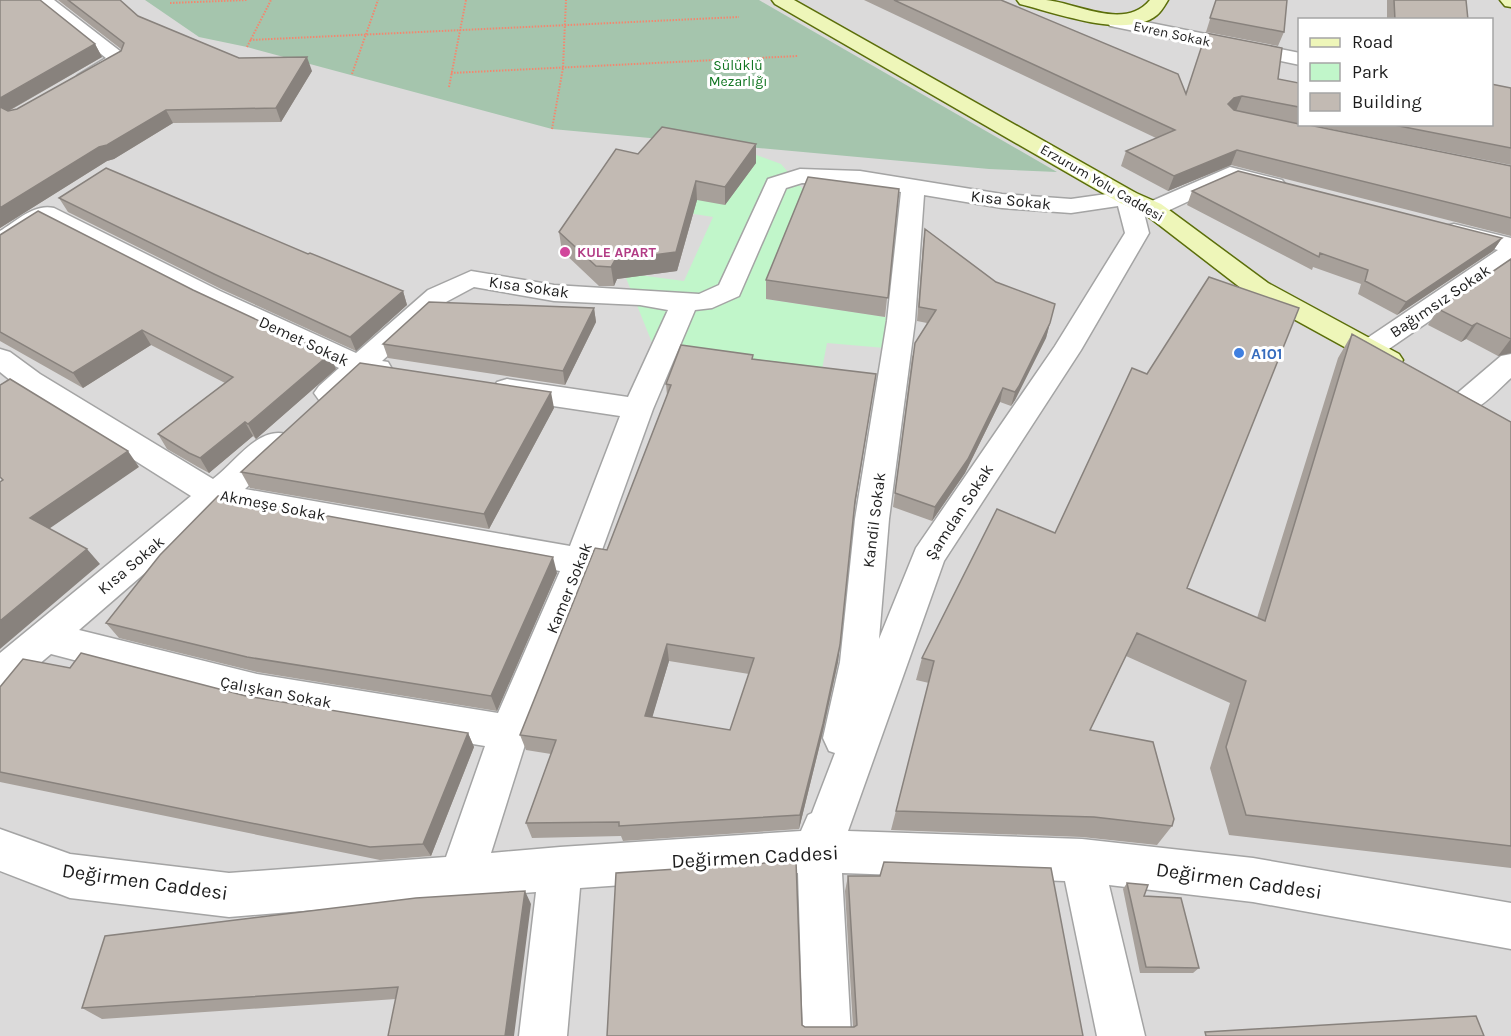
<svg xmlns="http://www.w3.org/2000/svg" width="1511" height="1036" viewBox="0 0 1511 1036" font-family="Karla,sans-serif">
	<style>
		.residential { fill: #dbdada; fill-rule: evenodd }
		.cemetery { fill: #a5c5ad }
		.park { fill: #c1f6ca }
		.lines { fill: none; stroke-linecap: round; stroke-linejoin: round }
		.street-casing { stroke: #a4a4a4; stroke-width: 3 }
		.secondary-casing { stroke: #5b6e0a; stroke-width: 3 }
		.path { stroke: #f3876f; stroke-width: 2; stroke-dasharray: 1.5 1.5; stroke-linecap: butt }
		.street { fill: #fff; fill-rule: evenodd }
		.secondary { fill: #eef6b9; fill-rule: evenodd }
		.wall { fill: #a7a09a; fill-rule: evenodd }
		.shaded-wall { fill: #88827d }
		.building { fill: #c2bab3; stroke: #88827d; stroke-width: 1.5; fill-rule: evenodd }
		.hotel-dot { fill: #d1479c; stroke: #fff; stroke-width: 2 }
		.shop-dot { fill: #3f7fe0; stroke: #fff; stroke-width: 2 }
		.labels { text-anchor: middle; dominant-baseline: central; stroke-width: 6; stroke-linejoin: round; paint-order: stroke }
		.far-street-label { font-size: 14px; fill: #1d1d1d; stroke: #fff }
		.far-park-label { font-size: 14px; fill: #107521; stroke: #fff }
		.far-hotel-label { font-size: 14px; font-weight: bold; fill: #b23c85; stroke: #fff; text-anchor: start }
		.street-label { font-size: 16px; fill: #1d1d1d; stroke: #fff }
		.shop-label { font-size: 16px; font-weight: bold; fill: #366cbe; stroke: #fff; text-anchor: start }
		.near-street-label { font-size: 20px; fill: #1d1d1d; stroke: #fff }
	</style>
	<rect width="100%" height="100%" fill="#eeebe3"/>
	<path class="residential" d="M0,0H1511V1036H0ZM1300,20H1492V124H1300Z"/>
	<path class="cemetery" d="M145,0H759L1057,172L989,169L552,129L247,47L199,37Z"/>
	<path class="park" d="M743,150L781,164L808,195L766,299L886,317L885,348L827,343L819,385L659,360L624,273L684,281L713,217L669,210Z"/>
	<g class="lines">
		<g class="street-casing">
			<path id="street" d="M34,0H54L129,58L92,83H78L75,79L78,75L106,58Z
				M1116,16L1300,53V65L1110,26L1107,22L1110,18Z
				M1230,167L1282,180L1286,185L1282,190L1274,192L1232,181L1161,214L1153,216L1144,213L1149,233L1081,350L944,561L848,831L1082,839L1253,858L1511,903V949L1253,902L1109,885L1145,1036H1097L1065,881L842,873L851,1036H803L798,873L580,888L567,1036H519L536,892L229,917L70,898L0,871V829L70,854L229,873L446,857L485,746L257,708L51,654L13,686L0,691V653L191,496L20,388L0,372V349L10,352L40,374L213,479C234,464 258,426 286,434L290,442L286,450L245,489L570,546L620,416L507,399L497,396L492,389L497,382L507,379L628,397L668,310L640,305L554,301L474,287L446,302L382,361L388,362L392,369L388,376L378,378L365,376C351,390 340,406 319,400L314,393L319,386L339,368L202,303L47,223L9,247L0,249V231C16,221 35,203 54,208L220,291L356,353L428,290L471,271L554,285L699,294L719,285L768,179L800,169L860,171L1002,194L1071,199L1128,191L1136,193L1142,207L1145,204ZM802,183L860,185L901,192L887,321L855,519L840,662L823,738L829,751L835,753L812,813L808,815L801,831L560,847L491,853L529,732L598,561L653,409L695,310L712,308L739,296L786,188ZM924,195L1002,208L1071,213L1118,206L1125,233L1055,346L916,548L879,639L889,519L915,321ZM220,508L560,571L498,713L257,674L79,630Z
				M1454,224L1511,238V265L1380,355L1370,358L1360,355L1356,349L1360,343L1498,250L1445,236L1442,231L1445,226Z
				M1511,354V378C1494,393 1477,417 1454,410L1449,403L1454,396L1501,356Z"/>
		</g>
		<g class="secondary-casing">
			<path id="secondary" d="M772,0H794L1136,193L1161,204L1268,283L1399,354L1403,360L1399,366L1389,369L1379,366L1250,295L1145,214L1120,203L775,4Z
				M1017,0C1027,0 1037,0 1046,0C1077,3 1125,31 1150,0H1168C1165,5 1161,12 1157,15C1127,40 1053,12 1020,4Z
				M1500,0H1511V7L1505,6Z"/>
		</g>
		<path class="path" d="M170,3L247,0
			M250,40L739,17
			M247,47L271,0
			M451,73L798,56
			M352,74L378,0
			M449,87L466,0
			M552,129L563,68L566,0"/>
		<use href="#street" class="street"/>
		<use href="#secondary" class="secondary"/>
	</g>
	<path class="wall" d="M0,0L95,44L102,57L9,111L17,109L121,51V49L58,0H120L138,16L239,58L312,71L281,122L173,123L114,159L107,161L0,228Z
		M864,0H1001L1186,94L1278,79L1299,83V123L1511,166V236L1231,165L1168,191L1121,166L1126,151L1156,138Z
		M1216,0L1284,32L1278,46L1206,32Z
		M1387,0H1466L1468,20H1387Z
		M1511,88V165L1306,124H1491Z
		M638,154L756,163L725,205L697,200L677,271L617,279L614,286H599L562,251L559,232Z
		M899,189L885,317L766,299V280Z
		M1192,191L1502,238L1493,251L1397,315L1358,294L1361,284L1313,267L1312,270L1187,205Z
		M59,198L308,254L403,291L407,305L356,351L221,289L68,212Z
		M925,229L1050,323L1046,338L1015,400L1011,406L1000,402L965,473L932,521L893,507L912,357L927,323L917,321L923,243Z
		M0,235L336,369L256,439L253,436L209,473L198,467L167,449L158,434L225,383L151,345L83,388L0,341Z
		M1511,259V353L1498,356L1466,339L1461,342L1428,325L1438,309Z
		M594,308L596,322L565,385L388,358L383,344Z
		M1352,334L1511,422V868L1229,835L1210,768L1230,703L1126,656L1090,730L1172,826L1157,845L1082,837L891,830L929,683L916,680L922,658L1187,588L1257,618L1338,358Z
		M753,355V359L876,374L853,515L838,662L821,740L799,829L623,841L621,836L532,838L526,823L551,754L526,750L520,735L607,550L667,395L666,384ZM669,661L749,674L730,730L652,717Z
		M554,408L489,529L250,488L241,472Z
		M557,573L497,711L257,672L119,638L106,623Z
		M70,668L468,733L474,747L431,856L380,860L0,782V687Z
		M848,876L1083,1036H607L802,1025L805,1027H853L845,891Z
		M1127,883L1144,896L1199,968L1193,973H1140L1123,889Z
		M531,904L396,999L102,1019L82,1008Z"/>
	<path class="shaded-wall" d="M95,44L102,57L8,111H0V98Z
		M307,57L312,71L281,122L276,108Z
		M1242,96L1236,111L1228,113V104L1234,98Z
		M166,110L173,123L114,159L107,161L0,228V208L99,147Z
		M756,144V163L725,205V187Z
		M1237,150L1231,165L1168,191L1174,176Z
		M696,181L697,200L677,271L617,279L614,286L611,267L615,260Z
		M1502,238L1493,251L1397,315L1406,302Z
		M403,291L407,305L356,351L350,337Z
		M594,308L596,322L565,385L563,371Z
		M1050,323L1046,338L1015,400L1011,406L1015,392Z
		M1477,323L1466,339L1461,342L1472,326Z
		M142,330L151,345L83,388L73,373Z
		M1511,339V353L1498,356L1510,340Z
		M330,354L336,369L256,439L248,424Z
		M876,374L873,392L853,519L855,501Z
		M1003,388L1000,402L965,473L932,521L935,507Z
		M551,392L554,408L489,529L484,514Z
		M245,422L253,436L209,473L200,458Z
		M128,451L139,467L43,533L30,518Z
		M87,549L100,564L0,649V621Z
		M553,557L557,573L497,711L491,696Z
		M667,644L669,661L648,732L645,716Z
		M840,645L838,662L821,740L799,829L800,815Z
		M468,733L474,747L431,856L423,844Z
		M525,891L531,904L514,1036H505Z"/>
	<path class="building" d="M0,0H40L95,44L0,98Z
		M68,0H120L138,16L239,58L307,57L276,108L166,110L107,145L99,147L0,208V107L8,111L17,109L121,51L124,43Z
		M894,0H1001L1178,74L1186,94L1206,33L1282,48L1278,79L1299,83V107L1242,96L1234,98L1228,104L1234,110L1299,124H1304L1511,166V218L1237,150L1174,176L1126,151L1175,130Z
		M1216,0H1287L1284,32L1210,18Z
		M1394,0H1466L1468,20H1395Z
		M1491,84L1511,88V148L1389,124H1491Z
		M662,127L756,144L725,187L696,181L676,252L615,260L611,267L596,266L559,232L616,149L638,154Z
		M106,168L308,254L310,253L403,291L350,337L214,274L59,198Z
		M1238,171L1502,238L1406,302L1365,281L1368,270L1320,253L1319,257L1192,191Z
		M808,177L899,189L888,298L766,280Z
		M38,211L193,290L330,354L248,424L245,422L200,458L189,453L158,434L233,377L142,330L73,373L0,332V235Z
		M925,229L996,282L1055,304L1050,323L1019,386L1015,392L1003,388L968,459L935,507L895,493L915,343L936,310L919,307Z
		M1511,259V339L1477,323L1472,326L1438,309Z
		M1209,277L1299,308L1187,588L1265,621L1352,334L1511,422V846L1246,815L1226,747L1246,681L1137,633L1090,730L1153,742L1174,819L1172,826L1094,817L896,811L934,661L922,658L997,509L1055,533L1132,368L1147,374Z
		M429,302L594,308L563,371L383,344Z
		M681,345L753,355L752,359L876,374L855,501L840,645L823,724L800,815L619,826V822L526,823L556,740L520,735L595,548L607,550L671,385L666,384ZM667,644L754,658L730,730L645,716Z
		M360,363L551,392L484,514L241,472Z
		M10,379L128,451L30,518L87,549L0,621V482L3,480L0,477V385Z
		M218,496L553,557L491,696L247,657L106,623L160,555Z
		M81,653L246,696L468,733L423,844L370,847L0,772V687L23,659L70,668Z
		M796,861L802,1025L805,1027H854L857,1025L848,876H880L884,862L1051,868L1083,1036H607L616,873Z
		M1127,883L1148,885L1144,896L1181,898L1199,968L1146,967Z
		M525,891L505,1036H388L398,987L82,1008L105,936L416,898Z
		M1476,1016L1484,1036H1206L1205,1032Z"/>
	<circle class="hotel-dot" cx="565" cy="252" r="6"/>
	<circle class="shop-dot" cx="1239" cy="353" r="6"/>
	<g class="labels">
		<g class="far-street-label">
			<text transform="translate(1172 34) rotate(12)">Evren Sokak</text>
			<text transform="translate(1102 183) rotate(30)">Erzurum Yolu Caddesi</text>
		</g>
		<g class="far-park-label">
			<text x="738" y="65">Sülüklü<tspan x="738" dy="16">Mezarlığı</tspan></text>
		</g>
		<g class="far-hotel-label">
			<text x="577" y="252">KULE APART</text>
		</g>
		<g class="street-label">
			<text transform="translate(1011 200) rotate(6)">Kısa Sokak</text>
			<text transform="translate(529 287) rotate(8)">Kısa Sokak</text>
			<text transform="translate(1440 301) rotate(-34)">Bağımsız Sokak</text>
			<text transform="translate(304 341) rotate(25)">Demet Sokak</text>
			<text transform="translate(273 505) rotate(11)">Akmeşe Sokak</text>
			<text transform="translate(959 512) rotate(-57)">Şamdan Sokak</text>
			<text transform="translate(874 520) rotate(-83)">Kandil Sokak</text>
			<text transform="translate(131 565) rotate(-40)">Kısa Sokak</text>
			<text transform="translate(569 588) rotate(-68)">Kamer Sokak</text>
			<text transform="translate(276 692) rotate(11)">Çalışkan Sokak</text>
		</g>
		<g class="shop-label">
			<text x="1251" y="353">A101</text>
		</g>
		<g class="near-street-label">
			<text transform="translate(755 857) rotate(-3)">Değirmen Caddesi</text>
			<text transform="translate(1239 881) rotate(8)">Değirmen Caddesi</text>
			<text transform="translate(145 882) rotate(8)">Değirmen Caddesi</text>
		</g>
	</g>
	<rect x="1298" y="18" width="195" height="108" fill="#ffffff" stroke="#a5a5a5" stroke-width="1.5"/>
	<rect x="1310" y="38" width="30" height="9" fill="#eef6b9" stroke="#a5a5a5" stroke-width="1.5"/>
	<text x="1352" y="48" font-size="18" fill="#1d1d1d">Road</text>
	<rect x="1310" y="63" width="30" height="18" fill="#c1f6ca" stroke="#a5a5a5" stroke-width="1.5"/>
	<text x="1352" y="78" font-size="18" fill="#1d1d1d">Park</text>
	<rect x="1310" y="93" width="30" height="18" fill="#c2bab3" stroke="#a5a5a5" stroke-width="1.5"/>
	<text x="1352" y="108" font-size="18" fill="#1d1d1d">Building</text>
</svg>
